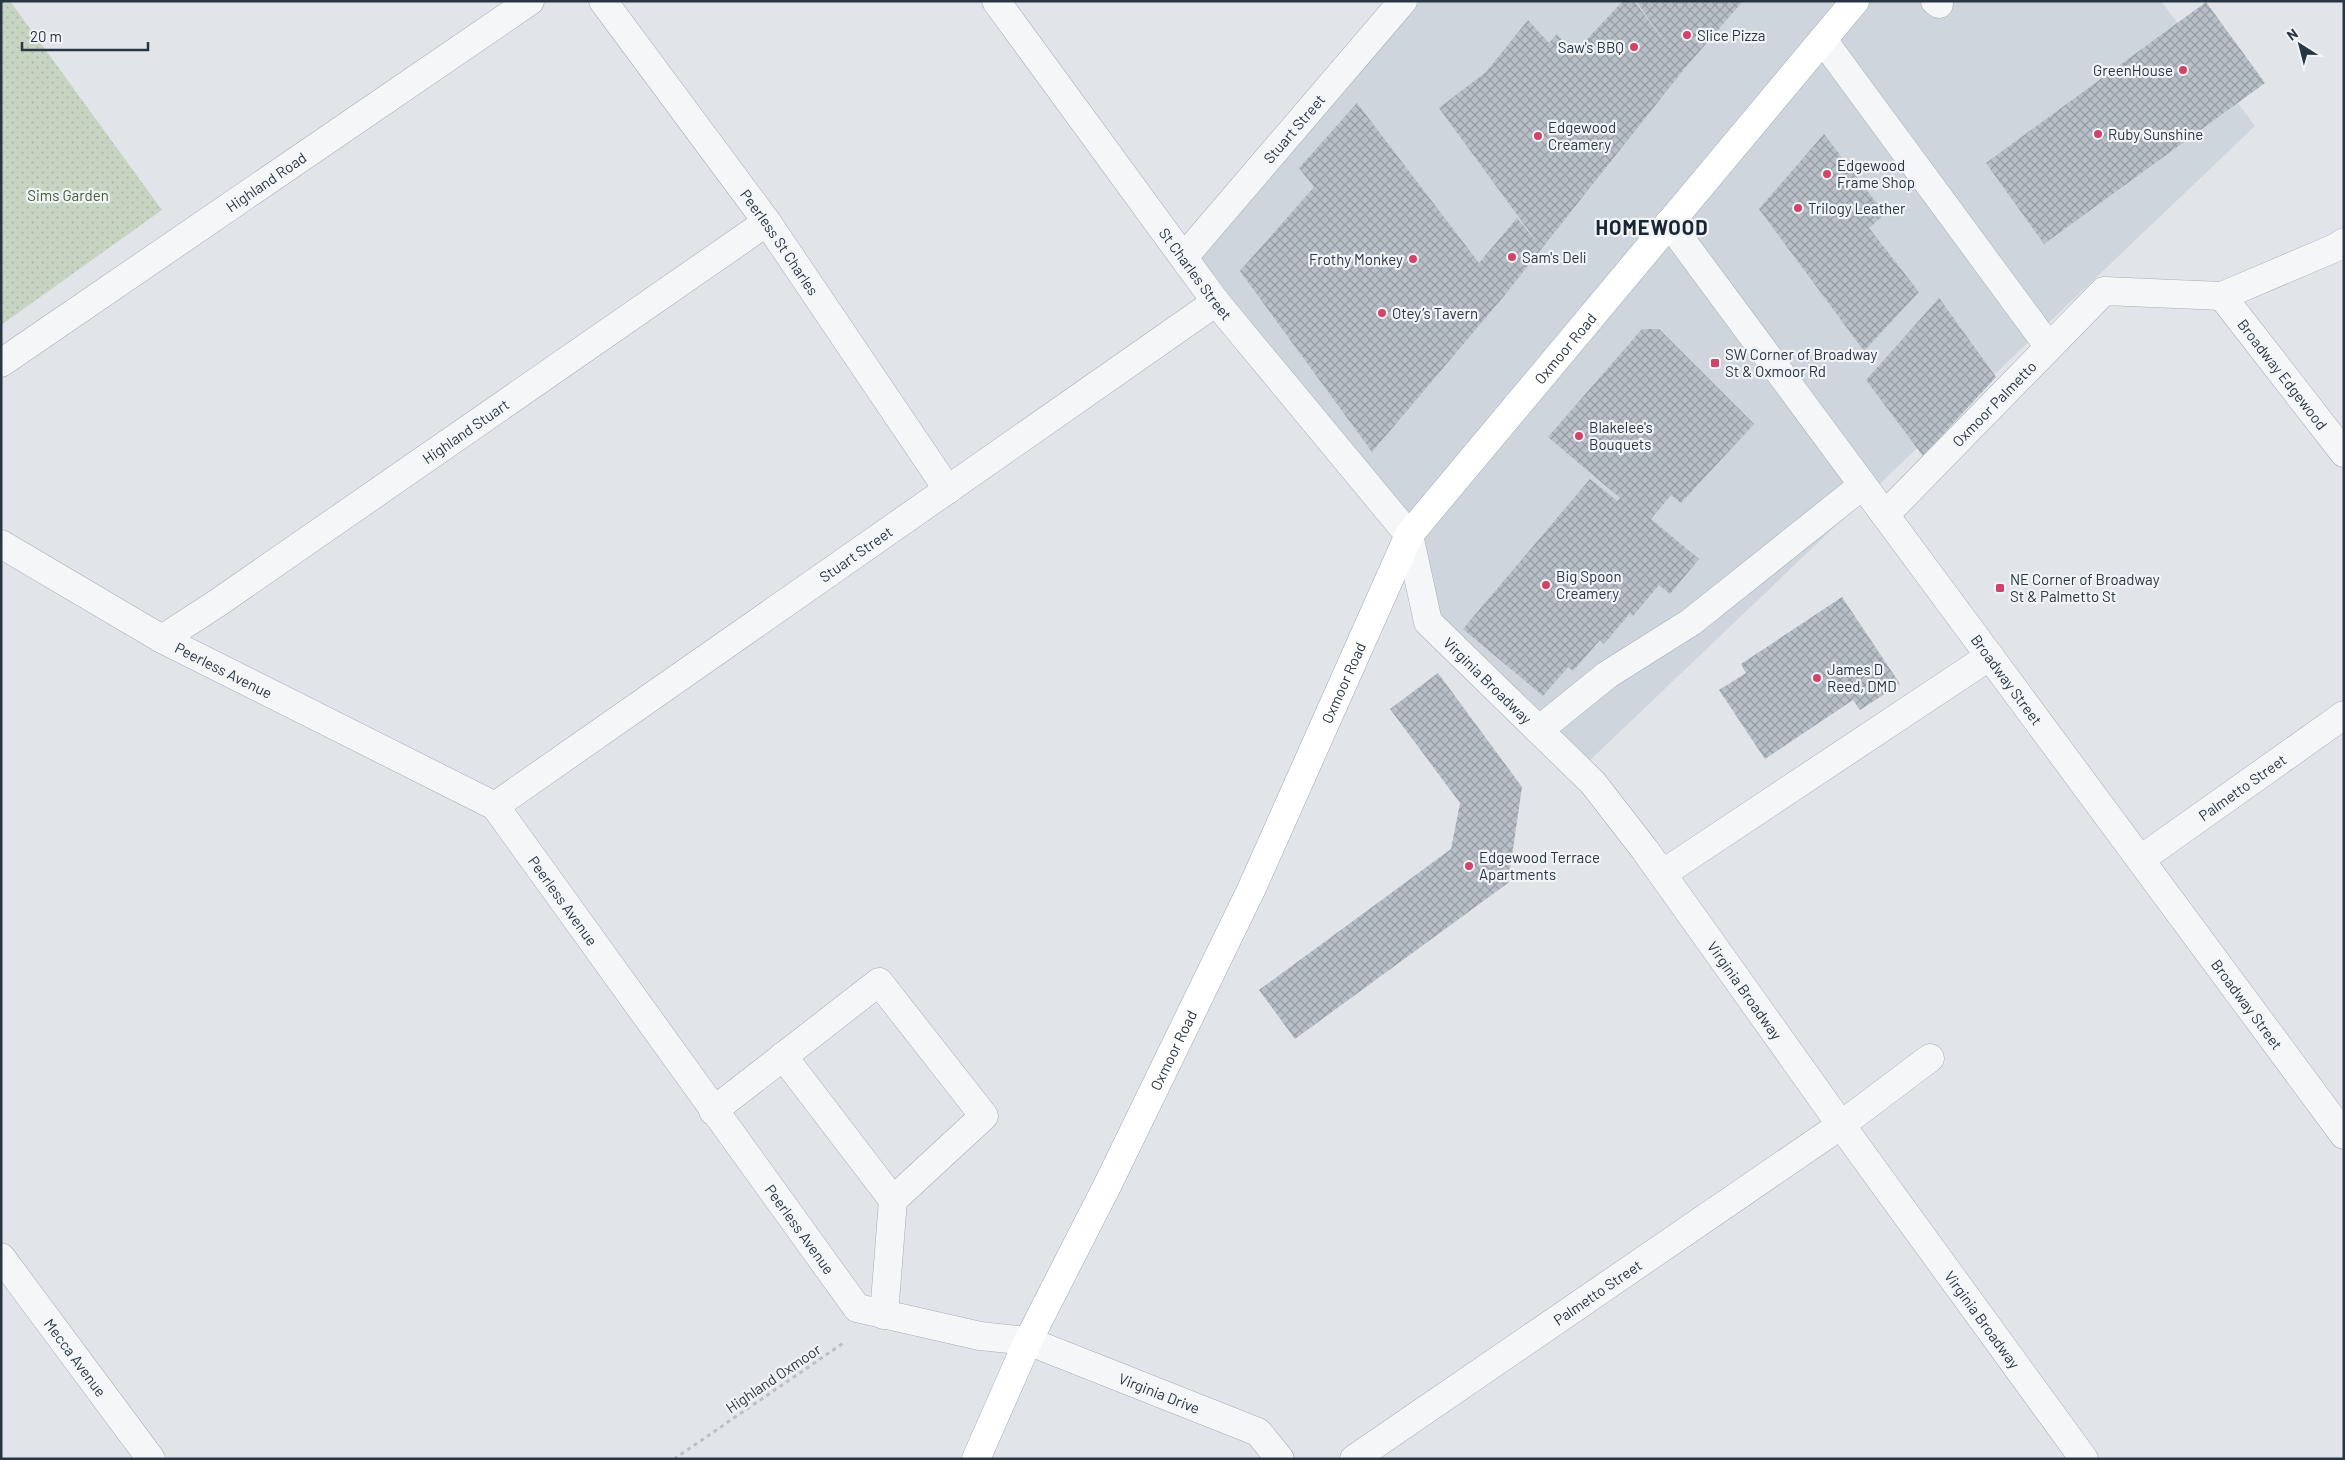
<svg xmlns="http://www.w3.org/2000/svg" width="2345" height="1460" viewBox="0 0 2345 1460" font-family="Barlow,sans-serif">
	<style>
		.built { fill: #cfd5dc }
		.park { fill: url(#park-dots) }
		.building { fill: url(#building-cross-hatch) }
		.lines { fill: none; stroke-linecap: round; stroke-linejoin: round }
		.minor-casing { stroke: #a6adb4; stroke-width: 29 }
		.major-casing { stroke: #a0abb6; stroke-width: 29 }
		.path { stroke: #bbc0c5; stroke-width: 3; stroke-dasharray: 4 4; stroke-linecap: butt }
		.minor { stroke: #f4f6f8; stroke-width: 28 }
		.major { stroke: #fff; stroke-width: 28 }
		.poi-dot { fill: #d14469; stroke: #f0f4f7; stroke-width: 2 }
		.labels { text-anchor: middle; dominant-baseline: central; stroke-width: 4.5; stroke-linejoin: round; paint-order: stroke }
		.poi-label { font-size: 15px; fill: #293542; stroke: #f0f4f7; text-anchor: start }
		.street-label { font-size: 15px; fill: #293542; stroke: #f0f4f7 }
		.park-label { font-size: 15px; fill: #425e36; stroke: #f0f4f7 }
		.district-label { font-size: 20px; font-weight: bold; letter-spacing: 1px; fill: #1b2633; stroke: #f0f4f7 }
	</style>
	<defs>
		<pattern id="park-dots" width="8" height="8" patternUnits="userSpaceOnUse" patternTransform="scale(1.25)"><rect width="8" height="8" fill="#c8d4c2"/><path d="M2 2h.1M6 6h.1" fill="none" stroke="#acb7a8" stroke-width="1.8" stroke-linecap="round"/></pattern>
		<pattern id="building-cross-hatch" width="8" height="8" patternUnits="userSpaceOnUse" patternTransform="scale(1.25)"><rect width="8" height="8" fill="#b8bfc7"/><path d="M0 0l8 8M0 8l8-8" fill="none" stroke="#969ca3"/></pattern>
	</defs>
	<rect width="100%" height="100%" fill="#e1e5ea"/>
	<path class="built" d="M1420,1H2161L2255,126L1587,763L1436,615L1425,541L1201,259Z"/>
	<path class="park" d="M1,1H10L162,210L1,325Z"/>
	<path class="building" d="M1623,1H1634L1670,49L1636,1H1743L1685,68L1504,296L1372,452L1240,271L1314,187L1299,168L1357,103L1479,263L1517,218L1537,242L1439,108L1486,72L1528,20L1549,43L1557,34L1573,54Z
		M2206,2L2265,83L2044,244L1986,163Z
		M1824,134L1885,214L1869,228L1919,292L1864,351L1759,209Z
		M1939,298L1996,377L1923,456L1866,380Z
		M1642,329H1659L1754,424L1681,503L1671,495L1651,519L1699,559L1670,594L1659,585L1633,616L1630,613L1604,644L1600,640L1573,671L1568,667L1543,696L1463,629L1590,479L1617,501L1620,498L1548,437Z
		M1842,597L1900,684L1860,710L1853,700L1765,759L1719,690L1746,673L1741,664Z
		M1438,673L1522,787L1508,883L1295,1039L1259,990L1451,849L1460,803L1390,709Z"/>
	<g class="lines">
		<g class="minor-casing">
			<g id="minor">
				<path id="s1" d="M603,1L767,222L948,490"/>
				<path id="s2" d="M996,1L1216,302L1409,535L1428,622L1593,783L1645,850L1841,1125L2084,1459"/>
				<path d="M1935,1L1939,4"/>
				<path d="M1823,40L2049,347"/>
				<path id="s3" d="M1669,223L2344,1135"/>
				<path id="s4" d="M1184,257L1403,1"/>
				<path id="s5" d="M2222,296L2344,453"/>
				<path id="s6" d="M1,363L530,1"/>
				<path id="s7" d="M1885,515L2104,291L2222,296L2337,247L2344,242"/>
				<path id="s8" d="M1,544L162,639L495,806L857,1308L980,1336L1028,1341L1258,1432L1280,1459"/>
				<path id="s9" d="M162,639L216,604L767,222"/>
				<path d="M1539,730L1607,675L1691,622L1863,485"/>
				<path id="s10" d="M495,806L1216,302"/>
				<path id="s11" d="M2141,859L2344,715"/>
				<path d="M1662,874L1990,656"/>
				<path d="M783,1056L893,1200"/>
				<path d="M713,1111L879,982L984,1116L893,1200L884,1315"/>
				<path id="s12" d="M1,1257L151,1459"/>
				<path id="s13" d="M1354,1459L1841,1125L1930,1058"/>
			</g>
		</g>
		<g class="major-casing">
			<g id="major">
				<path id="s14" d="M976,1459L1028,1341L1109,1182L1251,890L1409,535L1855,1"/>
			</g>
		</g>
		<path class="path" d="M674,1459L845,1342"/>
		<use href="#minor" class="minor"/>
		<use href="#major" class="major"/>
	</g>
	<g class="poi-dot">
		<circle cx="1687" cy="35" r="5"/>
		<circle cx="1634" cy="47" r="5"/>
		<circle cx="2183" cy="70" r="5"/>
		<circle cx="2098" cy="134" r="5"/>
		<circle cx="1538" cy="136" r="5"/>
		<circle cx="1827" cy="174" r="5"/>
		<circle cx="1798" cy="208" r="5"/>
		<circle cx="1512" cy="257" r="5"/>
		<circle cx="1413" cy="259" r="5"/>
		<circle cx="1382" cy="313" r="5"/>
		<rect x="1710" y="358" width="10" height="10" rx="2.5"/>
		<circle cx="1579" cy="436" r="5"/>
		<circle cx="1546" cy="585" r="5"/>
		<rect x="1995" y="583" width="10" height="10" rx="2.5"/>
		<circle cx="1817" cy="678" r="5"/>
		<circle cx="1469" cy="866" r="5"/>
	</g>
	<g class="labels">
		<g class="poi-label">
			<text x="1697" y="35">Slice Pizza</text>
			<text x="1624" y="47" text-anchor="end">Saw's BBQ</text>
			<text x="2173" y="70" text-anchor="end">GreenHouse</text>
			<text x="1548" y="127">Edgewood<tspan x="1548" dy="17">Creamery</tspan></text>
			<text x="2108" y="134">Ruby Sunshine</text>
			<text x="1837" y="165">Edgewood<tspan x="1837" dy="17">Frame Shop</tspan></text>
			<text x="1808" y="208">Trilogy Leather</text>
			<text x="1522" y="257">Sam's Deli</text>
			<text x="1403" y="259" text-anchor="end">Frothy Monkey</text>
			<text x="1392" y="313">Otey’s Tavern</text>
			<text x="1725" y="354">SW Corner of Broadway<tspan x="1725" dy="17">St &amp; Oxmoor Rd</tspan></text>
			<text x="1589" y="427">Blakelee's<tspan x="1589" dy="17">Bouquets</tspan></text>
			<text x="1556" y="576">Big Spoon<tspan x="1556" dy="17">Creamery</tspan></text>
			<text x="2010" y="579">NE Corner of Broadway<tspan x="2010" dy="17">St &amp; Palmetto St</tspan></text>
			<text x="1827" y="669">James D<tspan x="1827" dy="17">Reed, DMD</tspan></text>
			<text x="1479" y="857">Edgewood Terrace<tspan x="1479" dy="17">Apartments</tspan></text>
		</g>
		<g class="street-label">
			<text stroke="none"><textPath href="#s4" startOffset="169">Stuart Street</textPath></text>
			<text stroke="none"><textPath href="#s6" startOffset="321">Highland Road</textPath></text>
			<text stroke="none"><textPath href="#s1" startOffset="299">Peerless St Charles</textPath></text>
			<text stroke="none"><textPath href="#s2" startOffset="338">St Charles Street</textPath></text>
			<text stroke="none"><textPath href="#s14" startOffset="1264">Oxmoor Road</textPath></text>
			<text stroke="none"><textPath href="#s5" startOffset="99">Broadway Edgewood</textPath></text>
			<text stroke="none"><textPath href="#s7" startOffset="156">Oxmoor Palmetto</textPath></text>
			<text stroke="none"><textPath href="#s9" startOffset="368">Highland Stuart</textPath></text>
			<text stroke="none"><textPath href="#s10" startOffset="440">Stuart Street</textPath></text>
			<text stroke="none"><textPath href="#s8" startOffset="256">Peerless Avenue</textPath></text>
			<text stroke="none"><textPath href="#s3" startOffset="568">Broadway Street</textPath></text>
			<text stroke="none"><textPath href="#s2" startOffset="848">Virginia Broadway</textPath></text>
			<text stroke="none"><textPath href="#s14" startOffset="859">Oxmoor Road</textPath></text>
			<text stroke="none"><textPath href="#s11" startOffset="124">Palmetto Street</textPath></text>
			<text stroke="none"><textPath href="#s8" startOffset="676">Peerless Avenue</textPath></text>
			<text stroke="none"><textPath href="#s2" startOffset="1252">Virginia Broadway</textPath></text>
			<text stroke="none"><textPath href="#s3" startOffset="972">Broadway Street</textPath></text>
			<text stroke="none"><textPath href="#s14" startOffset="454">Oxmoor Road</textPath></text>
			<text stroke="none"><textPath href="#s8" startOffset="1081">Peerless Avenue</textPath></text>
			<text stroke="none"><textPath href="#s13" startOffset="295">Palmetto Street</textPath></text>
			<text stroke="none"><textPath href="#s2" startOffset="1658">Virginia Broadway</textPath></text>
			<text stroke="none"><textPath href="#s12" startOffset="125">Mecca Avenue</textPath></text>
			<text transform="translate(773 1378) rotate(-34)">Highland Oxmoor</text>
			<text stroke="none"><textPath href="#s8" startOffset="1494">Virginia Drive</textPath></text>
		</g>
		<g class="park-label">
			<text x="68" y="195">Sims Garden</text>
		</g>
		<g class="district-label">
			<text x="1652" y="227">HOMEWOOD</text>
		</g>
	</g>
	<rect width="2345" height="1460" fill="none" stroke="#293542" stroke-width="5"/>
	<g transform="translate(2300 45) rotate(324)" stroke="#f0f4f7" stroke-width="4" paint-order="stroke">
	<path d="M0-4L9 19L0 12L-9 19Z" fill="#293542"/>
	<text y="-8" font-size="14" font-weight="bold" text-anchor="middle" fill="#293542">N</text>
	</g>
	<path d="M22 42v8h126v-8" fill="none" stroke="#293542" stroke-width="2.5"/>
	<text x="30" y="42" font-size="15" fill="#293542" stroke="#f0f4f7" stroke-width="4" paint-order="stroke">20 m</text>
</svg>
